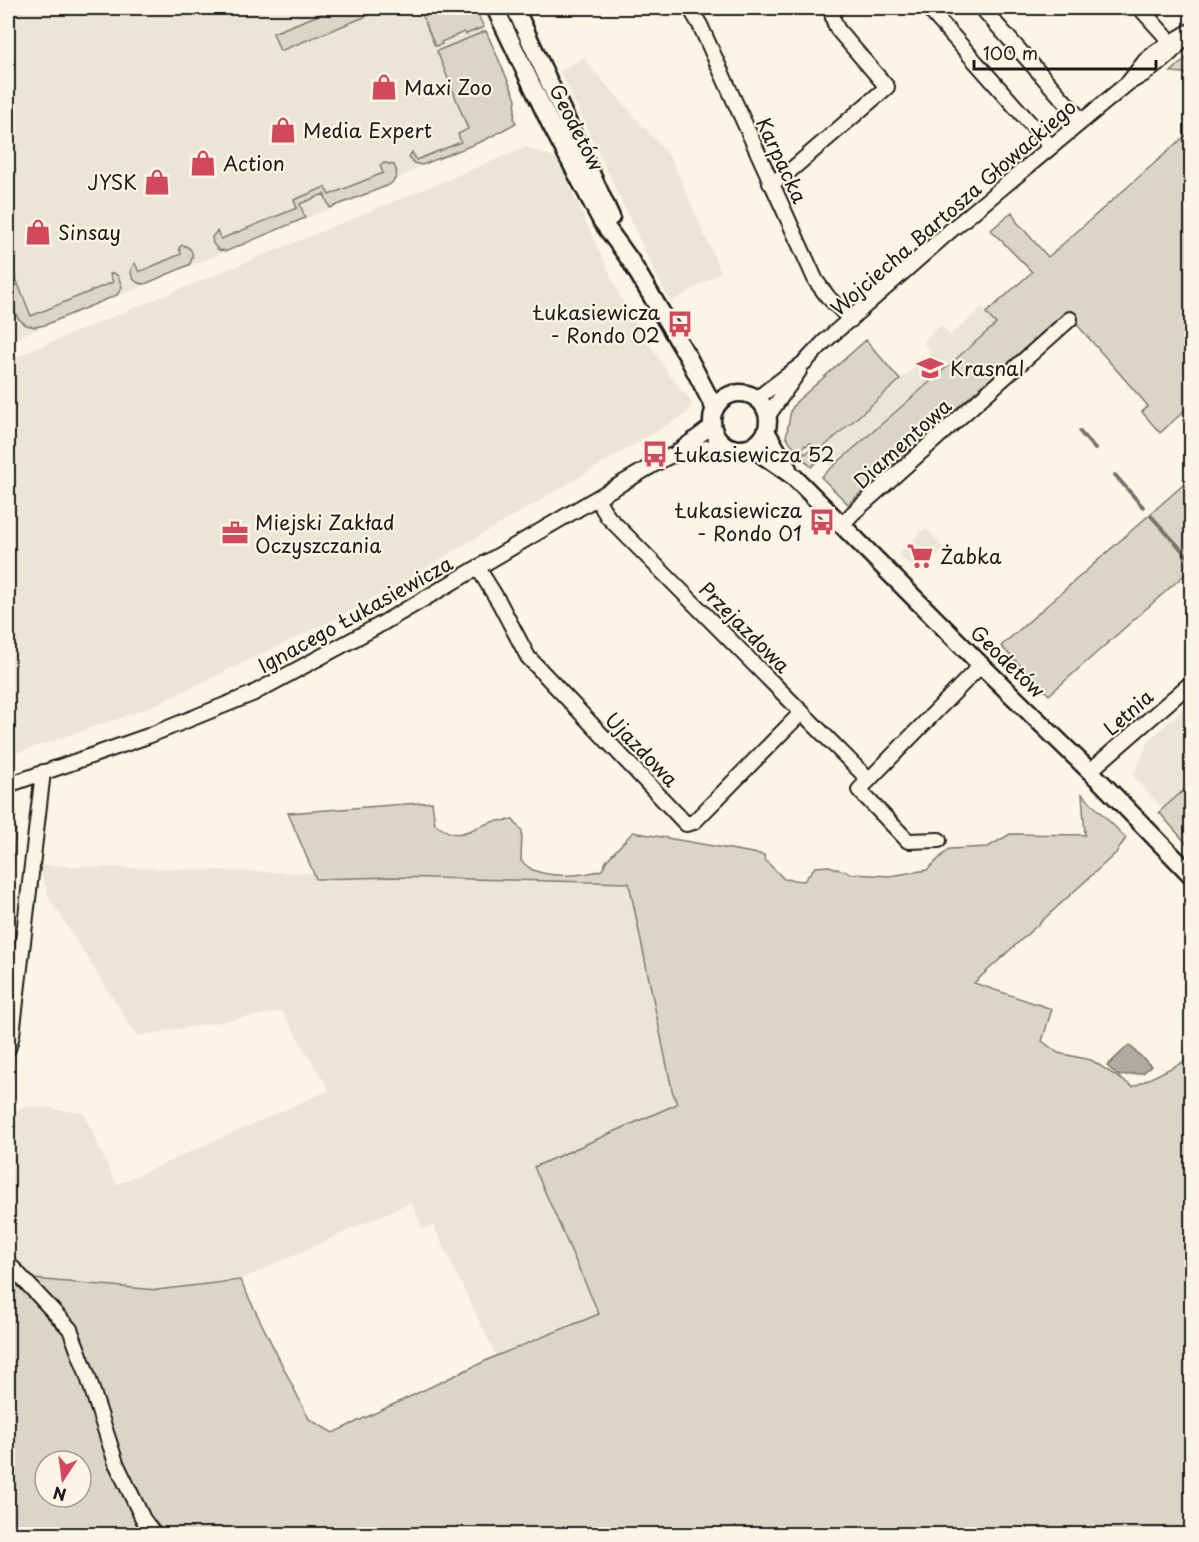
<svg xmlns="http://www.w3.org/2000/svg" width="1199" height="1542" viewBox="0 0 1199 1542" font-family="'Playpen Sans',sans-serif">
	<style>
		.built { fill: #ebe5d6 }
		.green { fill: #dbd5c8; stroke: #7c7872; stroke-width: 1.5; fill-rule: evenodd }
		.water { fill: #b0aba1; stroke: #75726c; stroke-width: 1.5 }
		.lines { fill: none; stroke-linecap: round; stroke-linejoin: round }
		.stream { stroke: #75726c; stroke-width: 4 }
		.minor-casing { stroke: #1c1c1c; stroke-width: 18 }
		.major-casing { stroke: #1c1c1c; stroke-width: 21 }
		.minor { stroke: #fcf5e5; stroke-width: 14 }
		.major { stroke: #fcf5e5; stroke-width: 16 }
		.labels { text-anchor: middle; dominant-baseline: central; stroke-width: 4.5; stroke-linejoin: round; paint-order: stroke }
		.poi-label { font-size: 20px; fill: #1c1c1c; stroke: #fcf5e5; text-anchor: start }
		.street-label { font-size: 20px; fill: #1c1c1c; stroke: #fcf5e5 }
	</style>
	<rect width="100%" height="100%" fill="#fcf5e5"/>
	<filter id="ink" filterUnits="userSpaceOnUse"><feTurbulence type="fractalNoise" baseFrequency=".0167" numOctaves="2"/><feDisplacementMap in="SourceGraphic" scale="12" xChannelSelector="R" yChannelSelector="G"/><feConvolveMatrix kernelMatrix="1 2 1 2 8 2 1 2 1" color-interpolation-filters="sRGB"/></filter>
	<g filter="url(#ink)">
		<path class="built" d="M8,8H475L517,98L514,119L516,123L485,140L422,165L390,184L8,341Z
			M583,58L671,158L721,272L671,302L659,281L560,71Z
			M527,147L557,159L623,302L668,373L692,402L688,413L400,583L331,621L146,709L8,756V360Z
			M1032,272L1043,283L833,466L819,452L931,352L923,342L941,325L950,335L982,307L986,312Z
			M926,528L944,549L917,572L898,553Z
			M1191,702V784L1164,809L1133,777L1149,740Z
			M38,865L629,883L672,1090L677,1104L534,1167L600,1314L496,1356L433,1225L423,1229L411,1202L240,1280L157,1290L34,1279L10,1259L8,1253V1155L12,1112L29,1106L84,1113L116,1185L329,1090L282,1011L137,1036L50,899Z"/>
		<path class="green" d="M336,8H387L280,51L273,33Z
			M419,8H474L484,27L466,34L464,32L441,42L442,44L435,46Z
			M486,31L516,99L514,119L516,123L485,140L422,165L414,163L409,157L412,152L416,160L461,142L458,134L468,129L437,51Z
			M1191,54V81L1184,73L1171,72Z
			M1191,131V405L1160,433L1142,412L1148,406L1066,312L848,504L821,477L996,324L986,313L1032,272L991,230L1012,212L1017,222L1048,257Z
			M385,163L394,165C399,173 396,180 389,185L330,208L324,194L300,204L305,218L227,251L219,250L213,244L212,237L217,231L221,239L228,236L297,208L294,200L325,187L329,195L383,173L380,165Z
			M182,245C193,247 195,256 189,265L145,284C134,284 128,275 133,265L135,263L139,272L181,254L179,248Z
			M8,259L31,316L113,282L110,274L114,273L118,276L122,287L117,295L45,325L35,327L26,325L18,318L8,297Z
			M866,340L900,380L819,451L823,456L811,467L800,455L804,452L806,454L813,446L810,443L806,446L805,445L799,453L786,437L791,410L796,402Z
			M1191,478V569L1049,695L1001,646Z
			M1191,784L1192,849H1191L1159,812Z
			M1082,794L1126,838L1116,853L974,983L1052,1009L1042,1041L1058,1053L1091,1060L1133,1087L1191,1058V1534H8V1253L10,1259L34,1279L157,1290L240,1280L309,1419L333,1433L496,1356L599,1314L534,1167L677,1104L672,1090L629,883L393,877L316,879L288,813L432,802L435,824C459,842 465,831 489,823C496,820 506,821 513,820L522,831L521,861C525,864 529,868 533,870C553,878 583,876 602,870L607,860L633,832L764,855L765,860L784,879L804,881L815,867L829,866L853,874L890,876L927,870L949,849L988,847L1010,834L1085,835ZM45,1461H81V1497H45Z
			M8,829L16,830L8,896Z"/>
		<path class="water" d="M1129,1045L1151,1066L1143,1073L1119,1076L1107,1066Z"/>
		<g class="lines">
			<path class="stream" d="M1080,432L1095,449
				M1115,475L1143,507
				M1151,516L1192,561"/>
			<g class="minor-casing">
				<path id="minor" d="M690,8L700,25L816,281L828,297L851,320
					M928,8L1051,147
					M982,8L1082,121
					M1140,8L1176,48
					M1132,81C1153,70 1167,58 1182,41
					M770,183L784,176L887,87L838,30C834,23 831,16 833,8
					M756,399L805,362L824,342L950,231L1128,83L1145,61L1157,51L1192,30
					M767,417L799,371
					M677,452L712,426
					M597,499L608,517L869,780
					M842,525L853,513L1070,319
					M478,568L499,602L528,657L686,824L694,822L802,712
					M1090,771L1192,682
					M8,785L148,736L252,694L376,627L660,461L670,456L724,444
					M939,840L908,841L859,790L981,665
					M8,1049L12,1035L43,772
					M8,1263L70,1329L86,1371L116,1463L143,1519L154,1534"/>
			</g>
			<g class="major-casing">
				<path id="major" d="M495,8L550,123L601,220L630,260L688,357L715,409
					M515,8L611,217
					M712 421a28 28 0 1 1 56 0a28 28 0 1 1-56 0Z
					M766,431L788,469
					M751,447L794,477L981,665L1102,783L1192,876"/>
			</g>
			<use href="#minor" class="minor"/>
			<use href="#major" class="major"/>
		</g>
	</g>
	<defs>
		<g id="shop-bare" transform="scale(2.07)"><path d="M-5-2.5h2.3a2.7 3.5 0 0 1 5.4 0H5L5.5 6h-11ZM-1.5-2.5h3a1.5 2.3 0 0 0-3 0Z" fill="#d1495b" stroke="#fcf5e5" stroke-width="2.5" paint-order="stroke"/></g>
		<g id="bus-bare" transform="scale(2.07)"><path d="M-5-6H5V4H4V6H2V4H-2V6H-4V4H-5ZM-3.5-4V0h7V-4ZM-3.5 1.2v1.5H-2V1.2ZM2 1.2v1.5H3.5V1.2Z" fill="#d1495b" stroke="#fcf5e5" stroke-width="2.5" paint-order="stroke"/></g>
		<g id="school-bare" transform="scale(2.07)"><path d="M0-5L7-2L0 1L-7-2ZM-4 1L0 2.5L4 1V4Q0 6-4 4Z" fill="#d1495b" stroke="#fcf5e5" stroke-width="2.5" paint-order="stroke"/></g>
		<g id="office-bare" transform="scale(2.07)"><path d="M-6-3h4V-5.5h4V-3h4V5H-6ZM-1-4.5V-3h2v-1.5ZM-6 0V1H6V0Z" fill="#d1495b" stroke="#fcf5e5" stroke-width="2.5" paint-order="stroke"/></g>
		<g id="supermarket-bare" transform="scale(2.07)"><path d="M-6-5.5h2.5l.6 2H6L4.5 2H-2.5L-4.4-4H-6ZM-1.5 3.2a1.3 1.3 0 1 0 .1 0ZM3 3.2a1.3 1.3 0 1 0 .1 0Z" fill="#d1495b" stroke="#fcf5e5" stroke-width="2.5" paint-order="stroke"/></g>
	</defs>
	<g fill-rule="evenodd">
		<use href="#shop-bare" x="384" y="87"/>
		<use href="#shop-bare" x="283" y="130"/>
		<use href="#shop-bare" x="203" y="163"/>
		<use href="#shop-bare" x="157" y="182"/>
		<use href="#shop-bare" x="38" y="232"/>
		<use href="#bus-bare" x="680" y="324"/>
		<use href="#school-bare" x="930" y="368"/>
		<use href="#bus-bare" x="655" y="454"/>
		<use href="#bus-bare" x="822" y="522"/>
		<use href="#office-bare" x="235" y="533"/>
		<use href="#supermarket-bare" x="920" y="556"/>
	</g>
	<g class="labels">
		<g class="poi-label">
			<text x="404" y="87">Maxi Zoo</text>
			<text x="303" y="130">Media Expert</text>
			<text x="223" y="163">Action</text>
			<text x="137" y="182" text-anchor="end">JYSK</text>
			<text x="58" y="232">Sinsay</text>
			<text x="660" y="312" text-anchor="end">Łukasiewicza<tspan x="660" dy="23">- Rondo 02</tspan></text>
			<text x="950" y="368">Krasnal</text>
			<text x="675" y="454">Łukasiewicza 52</text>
			<text x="802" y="510" text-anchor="end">Łukasiewicza<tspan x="802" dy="23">- Rondo 01</tspan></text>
			<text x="255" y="522">Miejski Zakład<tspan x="255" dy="23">Oczyszczania</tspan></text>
			<text x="940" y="556">Żabka</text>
		</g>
		<g class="street-label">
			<text transform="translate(577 127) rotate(63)">Geodetów</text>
			<text transform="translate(782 160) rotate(65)">Karpacka</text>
			<text transform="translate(953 207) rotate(-41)">Wojciecha Bartosza Głowackiego</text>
			<text transform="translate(902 443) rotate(-42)">Diamentowa</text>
			<text transform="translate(355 614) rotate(-29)">Ignacego Łukasiewicza</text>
			<text transform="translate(745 627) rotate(45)">Przejazdowa</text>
			<text transform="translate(1008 661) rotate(44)">Geodetów</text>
			<text transform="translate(1128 712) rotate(-41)">Letnia</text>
			<text transform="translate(642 749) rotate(46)">Ujazdowa</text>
		</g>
	</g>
	<rect width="1199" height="1542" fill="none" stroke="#fcf5e5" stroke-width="30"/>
	<rect x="15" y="15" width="1169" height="1512" fill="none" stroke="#1c1c1c" stroke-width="2" filter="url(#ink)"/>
	<g transform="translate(63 1479) rotate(193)"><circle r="28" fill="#fcf5e5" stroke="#a29e95" stroke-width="1.5"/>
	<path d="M0-4.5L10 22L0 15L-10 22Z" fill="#d1495b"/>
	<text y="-9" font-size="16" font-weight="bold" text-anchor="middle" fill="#1c1c1c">N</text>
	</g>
	<path d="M974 60v9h182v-9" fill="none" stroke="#1c1c1c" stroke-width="3"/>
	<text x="983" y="60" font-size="18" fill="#1c1c1c" stroke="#fcf5e5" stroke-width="4.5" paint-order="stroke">100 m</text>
</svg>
